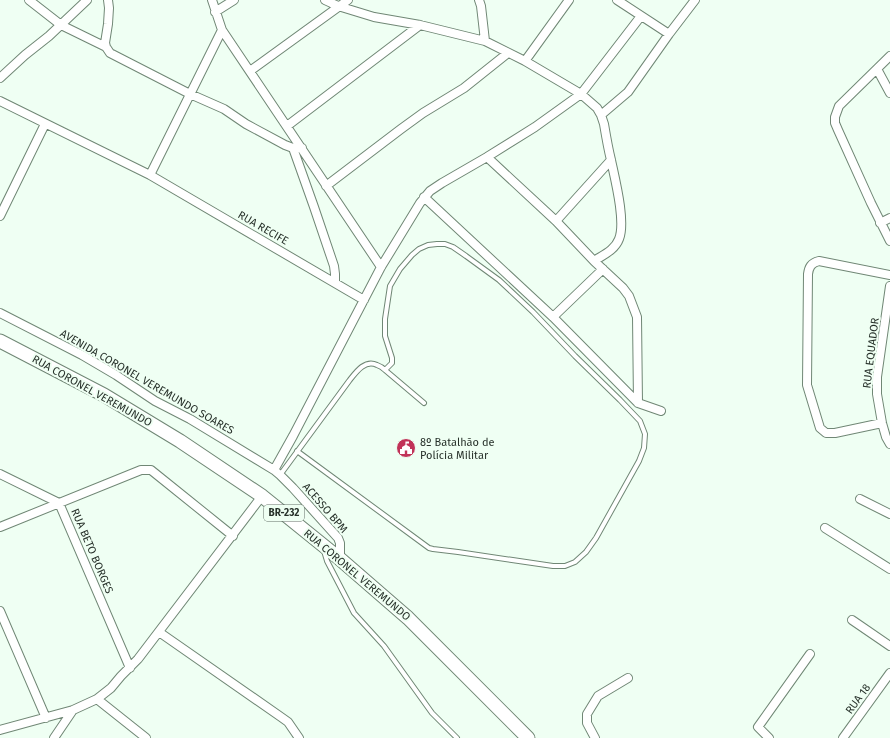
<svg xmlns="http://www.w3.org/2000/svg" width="890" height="738" viewBox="0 0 890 738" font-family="'Fira Sans',sans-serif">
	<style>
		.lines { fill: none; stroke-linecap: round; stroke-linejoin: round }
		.service-casing { stroke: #708775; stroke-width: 6 }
		.minor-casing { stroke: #708775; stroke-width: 10 }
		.trunk-casing { stroke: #708775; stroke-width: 15 }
		.service { stroke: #fff; stroke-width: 4 }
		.minor { stroke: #fff; stroke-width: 8 }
		.trunk { stroke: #fff; stroke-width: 13 }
		.labels { text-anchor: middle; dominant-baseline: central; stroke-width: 4; stroke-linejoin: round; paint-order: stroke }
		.shield { fill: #effff3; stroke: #636f66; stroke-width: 1 }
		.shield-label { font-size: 10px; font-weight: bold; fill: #27312a }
		.street-label { font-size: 11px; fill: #27312a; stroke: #effff3 }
		.poi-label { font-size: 11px; fill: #27312a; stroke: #effff3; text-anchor: start }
	</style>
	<rect width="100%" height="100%" fill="#effff3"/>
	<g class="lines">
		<g class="service-casing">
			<path id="service" d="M385,370L424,403
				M280,475L349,381C356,372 365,359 377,365C380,366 383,368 385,370L392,363V358L385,336V319L390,286L400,269L412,255L419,249L428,245L437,244H445L453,247L466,256L499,280L533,312L575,356L620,400L640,421L645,434L644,448L639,461L596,538L586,552L575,562L565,566H553L458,552L433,549L429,548L297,451
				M324,551L327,561L354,613L384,646L432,713L457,738"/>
		</g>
		<g class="minor-casing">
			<path id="minor" d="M29,0L61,25L106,47
				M108,0L109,8L108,24L105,43L106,47L110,53L190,94L224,109L246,124L285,145L293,148H302
				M212,0L222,30L381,267
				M325,0L338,6L374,17L420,25L485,41L525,61L581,94L597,108L601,115L604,124C606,136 608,148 611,160C615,179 626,222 619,239C615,250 603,255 594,261
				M479,0L481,6L485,41
				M617,0L669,34
				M215,12L234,0
				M890,56L839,106L835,117V123L838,130L871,203L890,241
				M525,61L569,0
				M877,69L890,93
				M250,71L348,0
				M0,78L25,55L49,36L87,0
				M0,101L150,175L222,30
				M601,115L628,92L669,34L695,0
				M287,126L420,25
				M293,148L314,207L334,266L335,274V282
				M487,157L556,221L594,261L623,288L629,296L637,317L638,403
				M150,175L364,300
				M326,186L401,129L423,113L464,88L508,53
				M424,197L553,317L638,403L661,411
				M0,216L45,124
				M556,221L611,160
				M880,223L890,218
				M890,286L877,377V394L882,423L886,437L890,444
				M0,313L82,355L116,375L155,401L190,419L274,470L280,475L293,488L338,538L340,543V559
				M553,317L603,269
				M882,423L835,433H826L820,428L807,385L808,274C809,267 811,263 819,261L890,275
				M274,470L293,436L381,267L420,203L430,191L442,183L487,157L535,127L581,94L641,16
				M0,474L59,503L130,668
				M860,499L890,514
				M0,527L141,470H151L233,536
				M825,528L890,569
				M0,611L46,718
				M852,620L890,646
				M159,632L281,717L288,722L299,738
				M97,699L146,738
				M0,730L73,710L97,699L111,688L121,676L138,659L262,496
				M54,738L73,710
				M595,738L587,723V714L598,696L628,678
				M769,738L758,727L810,654
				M843,738L890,673"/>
		</g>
		<g class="trunk-casing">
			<path id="trunk" d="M0,341L104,395L180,441L262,496L340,559L408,618L528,738"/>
		</g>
		<use href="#service" class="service"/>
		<use href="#minor" class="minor"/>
		<use href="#trunk" class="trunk"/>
	</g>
	<defs>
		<g id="civic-disc" transform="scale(1)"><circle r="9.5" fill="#c13258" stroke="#effff3"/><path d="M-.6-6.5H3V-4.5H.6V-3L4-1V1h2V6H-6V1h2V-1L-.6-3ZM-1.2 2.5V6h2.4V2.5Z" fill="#fff"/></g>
	</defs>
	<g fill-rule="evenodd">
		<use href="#civic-disc" x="406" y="448"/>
	</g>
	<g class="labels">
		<rect class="shield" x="264" y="505" width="40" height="16" rx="3"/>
		<g class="shield-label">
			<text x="284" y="513">BR-232</text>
		</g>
		<g class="street-label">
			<text transform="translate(263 228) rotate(30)">RUA RECIFE</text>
			<text transform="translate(871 353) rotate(-83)">RUA EQUADOR</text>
			<text transform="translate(147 382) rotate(30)">AVENIDA CORONEL VEREMUNDO SOARES</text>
			<text transform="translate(92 391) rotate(29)">RUA CORONEL VEREMUNDO</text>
			<text transform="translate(325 508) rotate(49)">ACESSO BPM</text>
			<text transform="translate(92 551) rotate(67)">RUA BETO BORGES</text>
			<text transform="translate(357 575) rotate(40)">RUA CORONEL VEREMUNDO</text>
			<text transform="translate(858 699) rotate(-54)">RUA 18</text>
		</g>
		<g class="poi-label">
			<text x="420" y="442">8º Batalhão de<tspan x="420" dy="13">Polícia Militar</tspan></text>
		</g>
	</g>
</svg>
